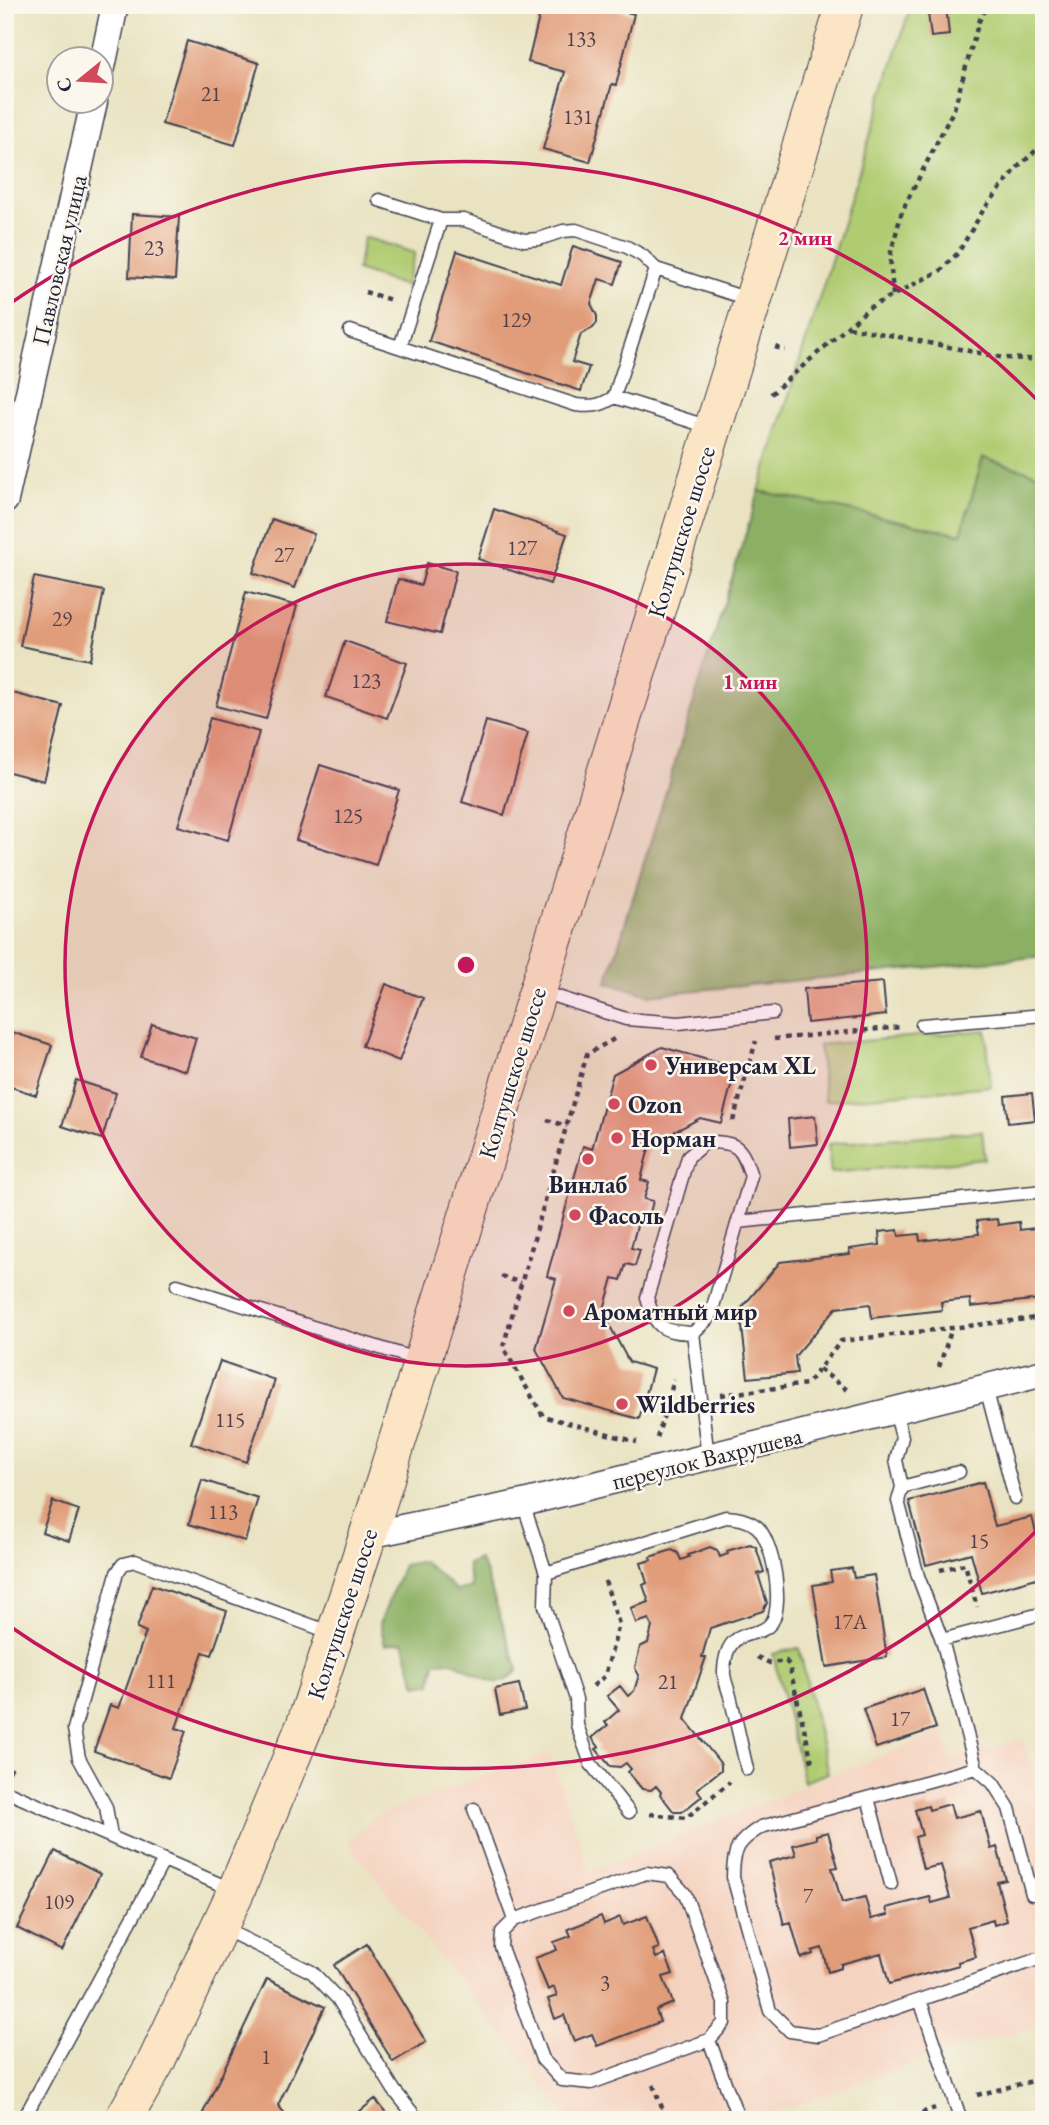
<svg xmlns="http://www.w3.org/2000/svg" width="1049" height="2125" viewBox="0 0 1049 2125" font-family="'EB Garamond',serif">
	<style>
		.built { fill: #f5d3c1 }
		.green { fill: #b0cc72; stroke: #697756; stroke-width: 2 }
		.forest { fill: #8cb064; stroke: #576950; stroke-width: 2 }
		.building { fill: #e19c79 }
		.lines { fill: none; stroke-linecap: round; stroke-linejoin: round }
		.lane-casing { stroke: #403f4f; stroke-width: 15 }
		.street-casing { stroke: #403f4f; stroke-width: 29 }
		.secondary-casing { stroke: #403f4f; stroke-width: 39 }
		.path { stroke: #403f4f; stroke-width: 4.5; stroke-dasharray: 5 5; stroke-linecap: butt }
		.lane { stroke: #fff; stroke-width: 12 }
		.street { stroke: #fff; stroke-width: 26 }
		.secondary { stroke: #fce5c4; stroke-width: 37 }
		.ring { fill: none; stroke: #c2185b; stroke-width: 3.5 }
		.poi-dot { fill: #d1495b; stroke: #fbf7ec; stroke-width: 2.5 }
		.labels { text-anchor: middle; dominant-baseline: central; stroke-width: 5; stroke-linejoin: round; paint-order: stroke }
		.number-label { font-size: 21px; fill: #52404a }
		.street-label { font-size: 24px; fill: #22223b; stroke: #fbf7ec }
		.poi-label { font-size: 24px; font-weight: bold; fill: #22223b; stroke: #fbf7ec; text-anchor: start }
		.centre { fill: #c2185b; stroke: #fbf7ec; stroke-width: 3.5 }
		.ring-label { font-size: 21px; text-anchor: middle; font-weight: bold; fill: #c2185b; stroke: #fbf7ec; stroke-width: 5; stroke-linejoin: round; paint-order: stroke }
	</style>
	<rect width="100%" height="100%" fill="#fbf7ec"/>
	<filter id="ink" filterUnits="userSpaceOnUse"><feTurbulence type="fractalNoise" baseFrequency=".0143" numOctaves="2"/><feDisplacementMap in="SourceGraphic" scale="14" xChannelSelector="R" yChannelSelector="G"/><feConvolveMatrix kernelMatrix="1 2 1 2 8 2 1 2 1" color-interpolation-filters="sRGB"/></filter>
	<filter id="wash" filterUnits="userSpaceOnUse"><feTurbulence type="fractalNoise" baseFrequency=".00686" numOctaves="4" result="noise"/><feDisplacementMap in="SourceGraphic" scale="28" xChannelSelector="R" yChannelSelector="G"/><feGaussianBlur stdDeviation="1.57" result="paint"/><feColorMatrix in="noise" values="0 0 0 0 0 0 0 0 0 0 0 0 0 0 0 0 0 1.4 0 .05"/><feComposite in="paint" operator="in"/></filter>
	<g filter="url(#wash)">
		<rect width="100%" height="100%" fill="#e9e3c2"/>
		<path class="built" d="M943,1731L950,1759L1023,1740L1044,1813V2026L956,2048L754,2120H571L348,1843L377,1815L550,1753L589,1872Z"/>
		<path class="green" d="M911,5H1044V476L983,458L961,534L759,491Z
			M364,237L415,253L405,286L357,270Z
			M986,1030L991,1086L825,1101L819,1045Z
			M982,1131L985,1159L831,1173L828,1144Z
			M799,1648L828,1773L804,1782L773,1654Z"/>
		<path class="forest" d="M983,458L1044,476V956L649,995L607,982L759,491L961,534Z
			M479,1559L485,1571L518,1670C494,1698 478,1670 452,1662C447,1661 440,1662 435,1662L431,1684L416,1685L403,1642L385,1645L380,1623L403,1565L423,1561L457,1591L471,1587L467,1564Z"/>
		<g id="blocks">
			<path class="building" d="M542,5H600L634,14L616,85L612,84L590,162L543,149L565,72L528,62Z
				M927,5H946L949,35L931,37Z
				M187,41L259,63L235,145L162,124Z
				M132,214L179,217L175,280L129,277Z
				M573,246L622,262L615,284L599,279L591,304L597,316V323L593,328L581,334L572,362L589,367L581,391L429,341L457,251L561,285Z
				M494,509L567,534L550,584L478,559Z
				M272,519L314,534L295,588L253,573Z
				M427,563L456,571L440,634L387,621L398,579L421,585Z
				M34,577L104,591L90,660L20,646Z
				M246,592L297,606L266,719L216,706Z
				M345,641L407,663L387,718L326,697Z
				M5,691L63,706L44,781L5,771Z
				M210,718L259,732L228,840L178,826Z
				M486,721L528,733L504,815L462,802Z
				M320,765L399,790L376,865L296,840Z
				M883,982L886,1015L807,1023L804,989Z
				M386,984L423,998L399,1061L362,1046Z
				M152,1024L196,1038L186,1071L141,1057Z
				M5,1030L52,1045L36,1095L5,1085Z
				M662,1047L736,1068L721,1123L700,1118L650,1145L645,1163L641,1180L649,1182L644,1199L653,1201L649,1217L640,1215L631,1248L640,1250L635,1266L626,1264L621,1280L613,1278L603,1313L629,1362L653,1369L639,1419L563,1398L536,1349L556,1279L547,1276L583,1146L592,1149L613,1074Z
				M76,1080L116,1093L102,1139L62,1126Z
				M1032,1093L1035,1120L1008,1123L1005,1096Z
				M815,1116L818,1144L790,1147L788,1119Z
				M997,1219L998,1225L1019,1222L1020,1230L1044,1227V1284H1038L1040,1299L971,1307L970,1299L941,1302L942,1310L872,1318L870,1304L836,1308L795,1356L797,1373L748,1378L740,1310L780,1262L850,1254L849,1249L880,1245L879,1232L898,1230L899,1236L919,1234L920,1241L979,1234L977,1221Z
				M220,1361L275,1380L246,1462L191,1443Z
				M202,1480L258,1498L245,1541L189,1524Z
				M983,1482L995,1526L1032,1517L1044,1563V1576L982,1593L971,1553L926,1565L909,1501Z
				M53,1501L79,1510L69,1541L42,1532Z
				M750,1544L756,1547L764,1572L758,1574L767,1603L763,1611L710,1628L702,1657H706L685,1719L721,1764V1770L697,1789L702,1796L682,1812H674L660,1794L661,1792L656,1786L651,1790L642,1789L628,1772L631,1769L626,1763L620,1767L610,1766L596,1749L599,1747L592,1738L608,1725L605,1722L619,1710L607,1696L620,1686L628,1696L634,1691L639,1675L635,1668L640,1647L648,1643L652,1627L649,1619L636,1623L631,1608L649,1602L643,1585L647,1583L641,1563L651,1560L650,1557L672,1550L678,1553L681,1560L689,1557L688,1555L710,1547L717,1550L720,1557L728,1554L727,1551Z
				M852,1568L854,1578L874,1575L887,1657L826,1667L813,1585L832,1582L830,1571Z
				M152,1585L227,1611L212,1655L203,1652L176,1728L186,1731L169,1778L94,1751L110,1705L119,1708L146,1632L137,1628Z
				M519,1684L525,1710L500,1715L495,1689Z
				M923,1689L936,1728L876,1748L863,1709Z
				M5,1766L12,1769L5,1781Z
				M950,1804L954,1818L981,1811L991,1849L997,1847L1006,1880L997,1882L1007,1921L994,1925L993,1920L968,1927L976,1957L958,1962L959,1965L889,1984L881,1953L841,1964V1968L828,1972L822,1948L812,1951L813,1954L801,1958L791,1923L784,1925L769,1862L796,1855L793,1845L816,1839V1835L828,1832L838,1867L832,1868L842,1903L865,1897L871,1919L888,1915L886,1908L930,1897L932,1903L950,1898L941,1865L923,1869L915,1837L922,1835L915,1810L928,1806L929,1810Z
				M55,1851L100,1874L62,1951L17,1928Z
				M601,1916L604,1924L620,1917L623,1925L647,1916L659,1948L653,1950L656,1958L665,1954L673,1974L663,1977L673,2003L656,2010L660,2022L597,2046L592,2034L574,2041L564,2015L555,2019L548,1999L557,1996L554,1987L548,1990L535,1958L557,1950L554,1942L571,1936L568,1929Z
				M367,1944L426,2042L393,2062L334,1965Z
				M267,1979L325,2007L278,2105L290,2120H205L202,2115Z
				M375,2099L392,2120H349Z"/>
		</g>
	</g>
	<g filter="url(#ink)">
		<use href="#blocks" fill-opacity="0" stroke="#403f4f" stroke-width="2"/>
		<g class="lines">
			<g class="lane-casing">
				<path id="lane" d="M379,200L441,220H464L524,240L539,239L563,231L576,230L627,247L643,256L656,269L751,300
					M350,331L576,405C592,407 601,406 614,397L709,427
					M400,347L441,220
					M614,397L656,269
					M542,992L626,1019L679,1023L773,1013
					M922,1025L1044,1015
					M706,1142C738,1142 741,1146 751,1176L710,1317L693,1333C661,1332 656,1328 647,1298L688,1157Z
					M738,1222L1044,1191
					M177,1285L419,1360
					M693,1333L708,1457
					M986,1388L1015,1498
					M895,1411L902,1437L896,1460L902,1487L898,1501L918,1576L942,1640L976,1768L993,1783L1009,1808L1032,1894
					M902,1487L959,1472
					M523,1503L546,1573L545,1606L576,1699L577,1725L591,1764L629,1812
					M546,1573L726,1517C737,1518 747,1519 756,1526C773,1539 784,1604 772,1622C758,1642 727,1622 724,1670C723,1678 728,1688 730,1696C736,1720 741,1744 747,1769
					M942,1640L1044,1613
					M976,1768L761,1827C738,1841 733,1849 733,1877L770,2011L790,2031L818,2035L1044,1957
					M10,1793L233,1890
					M868,1798L891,1884
					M474,1809L514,1920
					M111,1836L106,1807L79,1758L74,1729L117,1573L123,1564L135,1561L332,1633
					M646,1873L669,1876L685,1894L724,2003V2023L709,2040L591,2083L562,2080L542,2059L501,1947L502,1932L514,1920Z
					M222,1928L312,1972L338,1999L394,2090L418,2120
					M920,2000L961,2120
					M709,2040L739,2120
					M23,2120L164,1860"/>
			</g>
			<g class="street-casing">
				<path id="street" d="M102,67L115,5
					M5,500L94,102
					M368,1535L523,1503L1044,1373"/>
			</g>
			<g class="secondary-casing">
				<path id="secondary" d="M123,2120L156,2062L236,1891L305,1725L368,1535L845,5"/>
			</g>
			<path class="path" d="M1040,5L1044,6
				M365,292L391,300
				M893,295L890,256L902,211L954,109L979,21L988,5
				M849,327L1004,358L1044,360
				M775,347L785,350
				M771,394L869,308L941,270L958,253L984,209L1018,167L1044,143
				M614,1039L587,1054L503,1347L543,1416L637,1442
				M774,1039L901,1027
				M547,1120L567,1126
				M733,1121L756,1041
				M501,1276L521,1283
				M939,1367L952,1328
				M819,1369L849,1391
				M721,1395L807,1384L841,1341L1044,1317
				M657,1438L674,1380
				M940,1570L965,1564L977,1607
				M757,1657L770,1663L786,1661L789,1665L813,1766
				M593,1686L605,1676L619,1624L604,1578
				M650,1814L686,1818L730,1782
				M653,2085L667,2120
				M977,2095L1044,2078
				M903,2120L935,2108"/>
			<use href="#lane" class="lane"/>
			<use href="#street" class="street"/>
			<use href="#secondary" class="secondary"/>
		</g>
	</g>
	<circle cx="466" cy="965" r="401" fill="#c2185b" fill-opacity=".12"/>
	<g class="ring">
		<circle cx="466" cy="965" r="401"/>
		<path d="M1044 1523A803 803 0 0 1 5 1623M5 307A803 803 0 0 1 1044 407"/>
	</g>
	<g class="poi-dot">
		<circle cx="651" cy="1065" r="7"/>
		<circle cx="614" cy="1104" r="7"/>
		<circle cx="617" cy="1138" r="7"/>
		<circle cx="588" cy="1159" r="7"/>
		<circle cx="575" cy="1215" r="7"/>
		<circle cx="569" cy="1311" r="7"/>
		<circle cx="622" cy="1404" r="7"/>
	</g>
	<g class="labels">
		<g class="number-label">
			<text x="581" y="38">133</text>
			<text x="211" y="93">21</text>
			<text x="578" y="116">131</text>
			<text x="154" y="247">23</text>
			<text x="516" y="319">129</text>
			<text x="522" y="547">127</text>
			<text x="284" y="554">27</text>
			<text x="62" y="618">29</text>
			<text x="366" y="680">123</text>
			<text x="348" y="815">125</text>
			<text x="230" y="1419">115</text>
			<text x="223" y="1511">113</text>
			<text x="979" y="1540">15</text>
			<text x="850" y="1621">17А</text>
			<text x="161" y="1680">111</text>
			<text x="668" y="1681">21</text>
			<text x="900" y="1718">17</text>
			<text x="808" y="1895">7</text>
			<text x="59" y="1901">109</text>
			<text x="605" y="1982">3</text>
			<text x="266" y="2056">1</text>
		</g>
		<g class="street-label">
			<text transform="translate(59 260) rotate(-77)">Павловская улица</text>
			<text transform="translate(681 532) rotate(-73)">Колтушское шоссе</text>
			<text transform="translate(512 1073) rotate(-73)">Колтушское шоссе</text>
			<text transform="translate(707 1458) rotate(-14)">переулок Вахрушева</text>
			<text transform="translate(342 1614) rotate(-72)">Колтушское шоссе</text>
		</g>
		<g class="poi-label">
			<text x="665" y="1065">Универсам XL</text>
			<text x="628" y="1104">Ozon</text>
			<text x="631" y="1138">Норман</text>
			<text x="588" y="1184" text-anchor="middle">Винлаб</text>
			<text x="589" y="1215">Фасоль</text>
			<text x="583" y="1311">Ароматный мир</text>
			<text x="636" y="1404">Wildberries</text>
		</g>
	</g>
	<circle cx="466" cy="965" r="10" class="centre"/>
	<g class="ring-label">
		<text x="805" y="245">2 мин</text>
		<text x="750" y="689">1 мин</text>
	</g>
	<rect width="1049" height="2125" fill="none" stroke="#fbf7ec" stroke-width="28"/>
	<g transform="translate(80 80) rotate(252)"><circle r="33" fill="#fbf7ec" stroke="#a4a2a5" stroke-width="2"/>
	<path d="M0-5L12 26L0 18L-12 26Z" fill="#d1495b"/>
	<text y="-10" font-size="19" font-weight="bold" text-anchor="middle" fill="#22223b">С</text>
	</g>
</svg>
